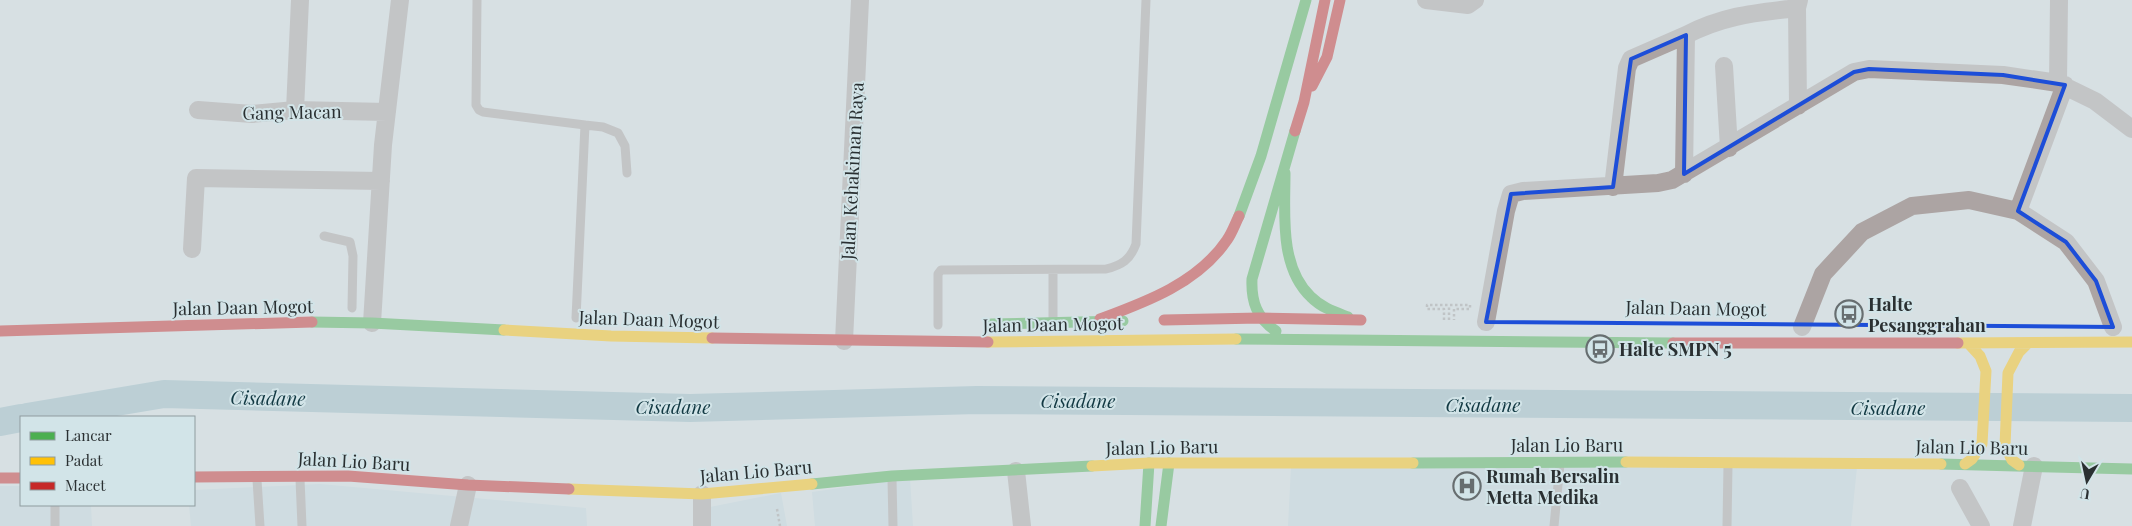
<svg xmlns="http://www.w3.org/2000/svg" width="2132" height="526" viewBox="0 0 2132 526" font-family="'Playfair Display',serif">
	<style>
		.built { fill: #c5d7dd }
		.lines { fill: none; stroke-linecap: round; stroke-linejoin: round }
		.river { stroke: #9bbbc4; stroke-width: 28 }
		.path { stroke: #a4a2a2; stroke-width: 2.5; stroke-dasharray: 2.5 2.5; stroke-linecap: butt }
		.lane { stroke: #aca4a3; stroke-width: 9 }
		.street { stroke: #aca4a3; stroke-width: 18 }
		.fast { stroke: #4caf50; stroke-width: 11 }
		.slow { stroke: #ffc107; stroke-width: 11 }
		.jam { stroke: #c62828; stroke-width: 11 }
		.marked { fill: none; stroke: #1d4ed8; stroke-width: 4; stroke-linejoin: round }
		.labels { text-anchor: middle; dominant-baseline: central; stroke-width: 4; stroke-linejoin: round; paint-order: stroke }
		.street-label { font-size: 18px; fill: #2a3032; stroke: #d2e4e8 }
		.poi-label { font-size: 18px; font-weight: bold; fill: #2a3032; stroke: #d2e4e8; text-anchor: start }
		.water-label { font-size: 19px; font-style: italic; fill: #123943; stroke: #d2e4e8 }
	</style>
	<rect width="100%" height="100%" fill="#d7e0e3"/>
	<path class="built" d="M1291,467H1857L1851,526H1288Z
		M910,478L913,526H815L812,492Z
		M320,484L586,508L587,526H191L189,505H194V490Z
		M0,486H21V505H91L92,526H0Z
		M781,493L787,526H710V507Z"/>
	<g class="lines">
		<path class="river" d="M27,417L164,394L690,408L977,400L2132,408
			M0,422L21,418"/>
		<path class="path" d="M1444,320V309H1427V305H1470V309H1454V320
			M1449,320V305
			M777,509L780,526"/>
		<path class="lane" d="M477,0L476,105L479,110L483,112L585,125L576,318
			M585,125L603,127L618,133L625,146L627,173
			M324,236L350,242L353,256L352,308
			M1053,270V319
			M938,325V274L941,270L1106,269C1122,265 1130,260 1136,244L1146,0
			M300,479L302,526
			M892,479L893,526
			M257,480L260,526
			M55,526V505
			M1554,526L1560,464
			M1727,526L1728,465"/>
		<path class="street" d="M1426,0L1468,5L1475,0
			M1686,35C1725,15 1755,13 1797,8
			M1724,66L1729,148
			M2058,83L2059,0
			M1798,106L1797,8L1799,0
			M198,110L252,114L295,110L387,112
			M295,110L300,0
			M1613,187L1627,68L1631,59L1686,35L1684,174
			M2018,211L2065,85
			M192,249L196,178L381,181
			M1486,322L1506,211L1511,194L1523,191L1658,183L1672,180L1854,72L1869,69L2003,75L2058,83L2095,101L2132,129
			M372,323L383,145L400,0
			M1802,327L1823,274L1862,232L1912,206L1969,200L2018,211L2066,242L2096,281L2113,327
			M844,341L860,0
			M1016,471L1022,526
			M1960,488L1981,526
			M459,526L468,485
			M702,526V494
			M2022,526L2034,466"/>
		<path class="fast" d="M1285,173C1285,213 1279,267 1311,297C1322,308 1335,312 1348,317
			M1239,216L1261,156L1306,0
			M312,322L372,323L504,330
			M991,324L1123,321
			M1276,331C1257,318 1251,302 1252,279L1295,131
			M1236,339L1673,343
			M1413,463L1626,462
			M1941,464L2132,469
			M812,484L892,476L1092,466
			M1145,526L1149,463
			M1161,526L1169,463"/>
		<path class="slow" d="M504,330L611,336L712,338
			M988,342L1236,339
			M1958,343L2132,342
			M1626,462L1941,464
			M1965,464L1972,459L1982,444L1986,371L1980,356L1969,344
			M2019,465L2012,460L2005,446L2008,373L2019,352L2027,344
			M1092,466L1149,463H1413
			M569,489L702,494L812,484"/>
		<path class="jam" d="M1312,86L1327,57L1340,0
			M1295,131L1304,102L1325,0
			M1100,319C1146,302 1198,283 1227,240C1232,233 1235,224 1239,216
			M1164,320L1259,318L1361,320
			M0,331L312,322
			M712,338L988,342
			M1673,343H1958
			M194,477L348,476L468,485L569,489
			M0,478H21"/>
	</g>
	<path d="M0 0H2132V526H0ZM1686,35L1684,174L1854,72L1869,69L2003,75L2065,85L2018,211L2066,242L2096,281L2113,327L1486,322L1511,194L1613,187L1631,59Z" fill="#d7e0e3" fill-opacity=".55" fill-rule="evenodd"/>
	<path class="marked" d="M1686,35L1684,174L1854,72L1869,69L2003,75L2065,85L2018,211L2066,242L2096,281L2113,327L1486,322L1511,194L1613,187L1631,59Z"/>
	<defs>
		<g id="bus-ring" transform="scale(1.4375)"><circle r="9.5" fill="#d2e4e8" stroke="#676e70" stroke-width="1.5"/><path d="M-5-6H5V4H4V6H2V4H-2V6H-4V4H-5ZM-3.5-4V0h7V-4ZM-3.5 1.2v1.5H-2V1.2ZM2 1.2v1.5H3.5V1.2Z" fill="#676e70"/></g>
		<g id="hospital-ring" transform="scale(1.4375)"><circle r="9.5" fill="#d2e4e8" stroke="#676e70" stroke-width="1.5"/><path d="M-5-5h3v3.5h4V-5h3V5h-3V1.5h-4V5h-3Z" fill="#676e70"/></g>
	</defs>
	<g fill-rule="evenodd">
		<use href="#bus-ring" x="1849" y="314"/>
		<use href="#bus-ring" x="1600" y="349"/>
		<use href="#hospital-ring" x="1467" y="486"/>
	</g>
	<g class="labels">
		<g class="street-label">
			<text transform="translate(292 112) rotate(-1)">Gang Macan</text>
			<text transform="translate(852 171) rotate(-87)">Jalan Kehakiman Raya</text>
			<text transform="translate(243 307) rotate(-1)">Jalan Daan Mogot</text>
			<text transform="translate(1696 308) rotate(1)">Jalan Daan Mogot</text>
			<text transform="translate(649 319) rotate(2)">Jalan Daan Mogot</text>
			<text transform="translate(1053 324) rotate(-1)">Jalan Daan Mogot</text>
			<text x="1567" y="445">Jalan Lio Baru</text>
			<text transform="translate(1162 447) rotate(-1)">Jalan Lio Baru</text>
			<text transform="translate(1972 447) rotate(1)">Jalan Lio Baru</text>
			<text transform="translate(354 461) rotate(3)">Jalan Lio Baru</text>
			<text transform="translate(756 471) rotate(-5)">Jalan Lio Baru</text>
		</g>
		<g class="poi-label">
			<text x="1868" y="304">Halte<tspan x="1868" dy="21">Pesanggrahan</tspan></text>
			<text x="1619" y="349">Halte SMPN 5</text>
			<text x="1486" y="476">Rumah Bersalin<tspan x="1486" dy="21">Metta Medika</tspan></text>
		</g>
		<g class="water-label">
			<text transform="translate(268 397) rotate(1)">Cisadane</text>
			<text x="1078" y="400">Cisadane</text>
			<text x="1483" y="404">Cisadane</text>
			<text x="673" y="406">Cisadane</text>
			<text x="1888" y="407">Cisadane</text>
		</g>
	</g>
	<rect x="20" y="416" width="175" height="90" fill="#d2e4e8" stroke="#8f9c9f"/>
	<rect x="30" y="432" width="25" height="8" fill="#4caf50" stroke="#8f9c9f"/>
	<text x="65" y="441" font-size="15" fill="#2a3032">Lancar</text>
	<rect x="30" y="457" width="25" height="8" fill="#ffc107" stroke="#8f9c9f"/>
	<text x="65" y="466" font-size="15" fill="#2a3032">Padat</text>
	<rect x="30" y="482" width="25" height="8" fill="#c62828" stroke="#8f9c9f"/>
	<text x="65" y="491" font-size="15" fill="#2a3032">Macet</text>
	<g transform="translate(2087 481) rotate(189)" stroke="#d2e4e8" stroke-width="4" paint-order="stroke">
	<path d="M0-4L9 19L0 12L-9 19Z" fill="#2a3032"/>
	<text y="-8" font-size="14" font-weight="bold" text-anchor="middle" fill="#2a3032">U</text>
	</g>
</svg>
